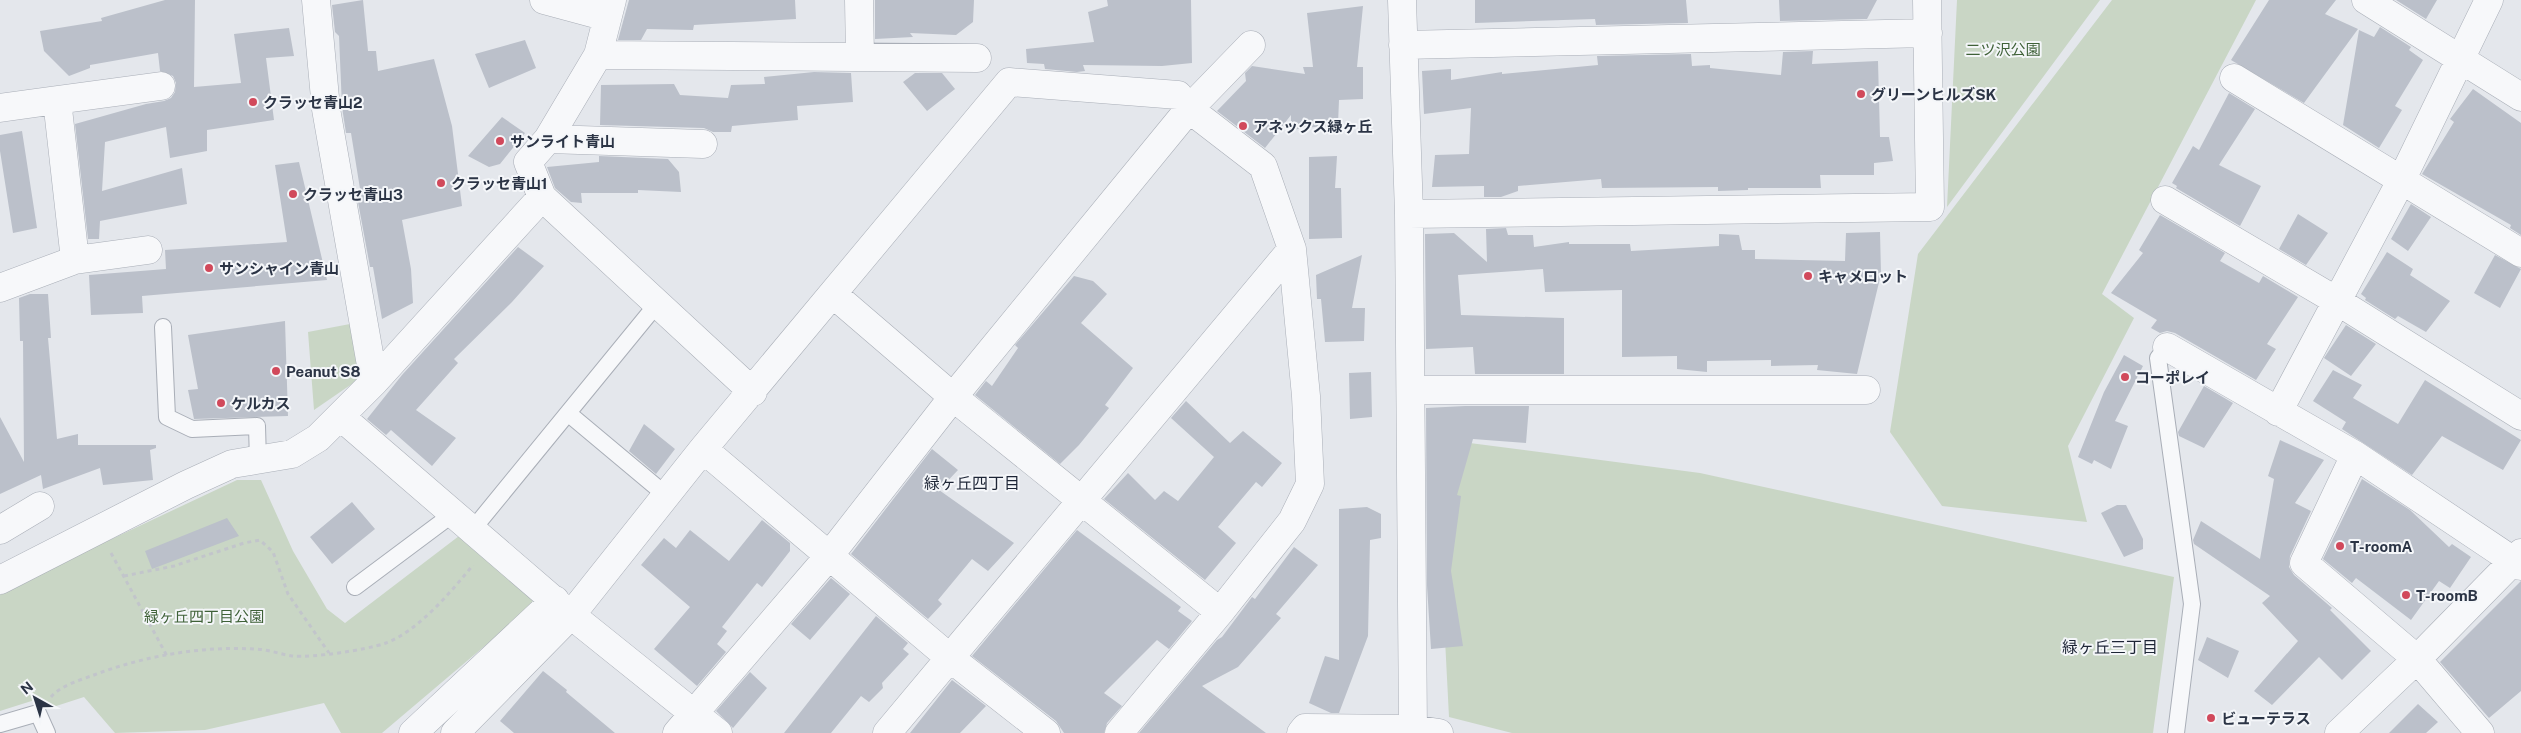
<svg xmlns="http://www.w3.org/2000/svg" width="2521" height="733" viewBox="0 0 2521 733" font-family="'Public Sans','Noto Sans JP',sans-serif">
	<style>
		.green { fill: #c9d6c5 }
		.building { fill: #bbc0ca }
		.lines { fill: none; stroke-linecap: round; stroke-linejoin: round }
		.service-casing { stroke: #a9aeb7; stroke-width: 18 }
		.minor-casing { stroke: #a9aeb7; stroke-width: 29 }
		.path { stroke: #c2c5cb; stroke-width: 3; stroke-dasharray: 4 4; stroke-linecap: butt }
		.service { stroke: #f7f8fa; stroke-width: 16 }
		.minor { stroke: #f7f8fa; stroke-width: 28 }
		.poi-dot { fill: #d1495b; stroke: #f4f6f9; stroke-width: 2 }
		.labels { text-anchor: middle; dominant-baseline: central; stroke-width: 4; stroke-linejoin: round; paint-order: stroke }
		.park-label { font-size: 15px; fill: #3f6138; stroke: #f4f6f9 }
		.poi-label { font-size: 15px; font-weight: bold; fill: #2b3445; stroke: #f4f6f9; text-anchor: start }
		.neighbourhood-label { font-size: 16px; fill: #1d2536; stroke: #f4f6f9 }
	</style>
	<rect width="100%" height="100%" fill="#e4e7ec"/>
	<path class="green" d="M1957,0H2100L1947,207Z
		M2112,0H2256L2102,294L2134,318L2068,446L2087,522L1942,506L1890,432L1918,254Z
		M350,324L362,377L314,410L308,332Z
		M1462,442L1700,473L2174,577L2153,733H1512L1449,717L1440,542Z
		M237,480H261L293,551L327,609L345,623L459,536L531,589L533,605L382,733H341L324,703L205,730L115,733L84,697L50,708L41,698L0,711V595L99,545Z"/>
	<path class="building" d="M165,0H195L194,87L241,83L234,34L289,28L294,56L266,58L274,120L207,130V151L170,158L166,127L105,142L102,191L182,168L187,204L100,221L99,239H88L75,124L146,104L164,101L171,98L175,92L176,83L173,76L160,71L158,53L90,65V68L69,76L44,51L40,31L102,21L101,18Z
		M363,0L368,51H376L378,71L434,59L452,126L462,206L402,220L411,269L413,303L382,319L373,267H370L358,202L357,196L361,195L351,133H346L342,107L339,36L335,32L332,5Z
		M629,0H795L796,19L694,25L693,30L647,29L641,40H618Z
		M875,0H974L973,22L956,35L910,33L913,37L875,39Z
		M1107,0H1191L1192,63L1162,66L1083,65L1085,71L1077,72L1045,69L1044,64L1027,63L1026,49L1094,42L1088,12L1108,6Z
		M1475,0H1686L1688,23L1596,25L1595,19L1475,23Z
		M1779,0H1877L1867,19L1780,21Z
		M2269,0H2336L2325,14L2358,29L2304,103L2231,60Z
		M2396,0H2437L2426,19Z
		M1363,6L1357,67H1363V99L1339,100L1338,124L1291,130V115L1265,148L1217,111L1246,81L1245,73L1252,66L1305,74L1303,67H1313L1307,13Z
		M2380,27L2411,47L2409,50L2423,60L2395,106L2402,110L2379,148L2343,125L2359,30L2374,37Z
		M525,40L536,68L489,88L475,54Z
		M1813,51L1812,64L1878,61L1880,137H1889L1893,161L1874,163V175H1820L1821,188H1748V190L1718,191V187L1602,188L1601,179L1518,186V191L1501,197H1484V186L1432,187L1435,155L1469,154L1471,108L1424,114L1422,71L1451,69V80L1502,72V74L1598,65L1597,56L1691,54L1692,66L1710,65V68L1781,75L1783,52Z
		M814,72L851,73L853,102L797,106L798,120L732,126L731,132H713L704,128L600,125L601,85L674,84L680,95L728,98L731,85L765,84L764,77Z
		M915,73H942L955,89L927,111L903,82Z
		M2473,89L2521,123V235L2510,228L2511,225L2422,174L2454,122L2450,119Z
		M2229,93L2255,109L2219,165L2261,186L2240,226L2176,188L2177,186L2172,183L2193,146L2199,150Z
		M502,117L525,133L500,164L489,167L468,156Z
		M22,131L37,228L13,233L0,151V135Z
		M599,156L668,159L679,172L681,192L638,190V193H581L582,203L571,202L555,188L547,167L599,162Z
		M1337,156L1335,188H1341L1342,238L1309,239V157Z
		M299,162L327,280L142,296L143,313L91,315L89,275L166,269L165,250L287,242L275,165Z
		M2411,204L2431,217L2408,251L2391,239Z
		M2298,214L2328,233L2306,265L2279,249Z
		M2160,215L2225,253L2220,261L2259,283L2263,276L2298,297L2267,344L2276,349L2256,380L2175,333L2167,331L2160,333L2151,328L2157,320L2111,293L2143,253L2139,250Z
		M1506,228L1508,235H1533L1534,247L1569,242V244H1630L1631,251L1719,246V234L1739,235L1742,250H1755V259L1845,261L1846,233L1880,232L1881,274L1857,374L1817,370L1818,365L1771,366V360L1707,361V372L1677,369V356L1622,357V290L1545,292L1543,269L1458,275L1461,315L1564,318V374H1475L1473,347L1426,349L1425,234L1454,233L1487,262L1486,229Z
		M518,247L544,266L512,302L454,359L458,363L416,410L456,438L432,466L391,430L386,435L367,419L402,375Z
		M2387,252L2413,269L2410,275L2450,301L2426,332L2398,316L2395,319L2365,300L2366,298L2361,294Z
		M1362,255L1352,308H1365L1364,341L1325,342L1321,299H1317L1316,275Z
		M2495,255L2521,269L2500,308L2474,293Z
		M1074,276L1093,281L1107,294L1081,323L1133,368L1105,405L1109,408L1079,445L1060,464L975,395L986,381L992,386L1018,348L1015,345Z
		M30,294H48L51,338H48L57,439L78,434V445H156V448L150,450L153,480L103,485L100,468L43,489L41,475L0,494V417L24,462L23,341H20L19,298Z
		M285,321L288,416L194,419L188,390L198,389L188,335Z
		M2346,325L2376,344L2351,376L2324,358Z
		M2124,355L2143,366L2115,421L2128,426L2111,469L2094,460L2092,464L2078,457L2104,392Z
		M2333,370L2362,385L2353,398L2398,424L2425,380L2521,440L2503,470L2442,436L2412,475L2342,429L2346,422L2313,401Z
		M1371,372L1372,417L1350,419L1349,373Z
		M2204,386L2233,403L2204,448L2179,436L2178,432Z
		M1186,401L1230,443L1243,431L1282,463L1262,487L1256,482L1218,527L1236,543L1205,580L1104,499L1128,473L1155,500L1164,491L1178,501L1214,457L1171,418Z
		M1465,406H1529L1526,443L1473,439L1457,495L1461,496L1451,571L1463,646L1431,649L1427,586L1426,408Z
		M644,424L675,449L656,474L629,451Z
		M2280,440L2324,460L2295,503L2311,511L2290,556L2289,567L2294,575L2332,608L2330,610L2371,651L2342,680L2319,657L2272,705L2254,691L2298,641L2262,603L2270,596L2194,544L2193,540L2201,521L2260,559L2274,479L2268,476Z
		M932,449L958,470L939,490L1014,543L988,571L972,559L938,600L942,604L928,619L851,554Z
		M2362,479L2410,510L2449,547L2452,544L2471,557L2450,588L2439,581L2411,620L2356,578L2352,583L2323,559Z
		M352,502L375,529L332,564L310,537Z
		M2117,505H2126L2143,539V549L2124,557L2101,513Z
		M1367,507L1381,514V538L1370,540L1368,636L1339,713H1331L1309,703L1325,656L1339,660V509Z
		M227,518L239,536L152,569L145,551Z
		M762,520L790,543V551L762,587L757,583L722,627L727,631L717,644L726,652L697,686L654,649L690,607L641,565L664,538L676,548L690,530L729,561Z
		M1077,530L1181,607L1178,611L1192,621L1169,649L1157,640L1104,693L1122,706L1107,723L1104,733H1064L1056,721L972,656Z
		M1294,547L1318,565L1276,614L1281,618L1238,667L1202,686L1266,733H1139L1217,640L1222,637L1252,597L1255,599Z
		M831,578L850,594L810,640L791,624Z
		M2521,581V691L2489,718L2440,662Z
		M876,616L908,643L903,649L909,654L882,683L883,688L869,702L861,696L831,733H784Z
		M2207,637L2239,651L2228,678L2198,660Z
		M543,671L567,690L566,692L615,733H514L500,721Z
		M750,672L767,688L733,728L716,711Z
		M952,680L986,706L960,733H910Z
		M2418,704L2438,722L2426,733H2389Z"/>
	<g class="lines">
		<g class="service-casing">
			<path id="service" d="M163,327L167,417L192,429L257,426L258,461
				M2167,347L2158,358L2192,604L2176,733
				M569,414L667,496
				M473,529L657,304
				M355,587L454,513
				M0,724L38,713L47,733"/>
		</g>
		<g class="minor-casing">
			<path id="minor" d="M316,0L326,109L374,382
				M544,0L607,17
				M612,0L598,55L548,139L528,162L542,197L753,392
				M859,0L860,57
				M1402,0L1409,214L1413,733
				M2366,0L2521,97
				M1403,45L1928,33
				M598,55L977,58
				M2234,78L2521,253
				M57,100L161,86
				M0,108L57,100L75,260L0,288
				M548,139L703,144
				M2165,200L2337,301L2521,416
				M1409,214L1930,207L1927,0
				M75,260L148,250
				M833,294L953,397L1220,612
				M2167,347L2355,455L2521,566
				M1411,390H1866
				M2278,412L2402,179L2489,0
				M341,417L571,615L718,733
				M703,449L950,658L1046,733
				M2355,455L2304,563L2417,659L2480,733
				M0,530L40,506
				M0,580L186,485L232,464L292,454L318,438L374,382L542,197
				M413,733L555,600
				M455,733L571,615L703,449L1009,82L1178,95L1189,109L1263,166L1292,249L1306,396L1310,484L1292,521L1220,612L1119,733
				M677,733L829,556L953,397L1189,109L1251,45
				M887,733L1292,249
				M1301,733L1305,728L1413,729L1439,733
				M2339,733L2417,659L2521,553"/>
		</g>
		<path class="path" d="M111,553L167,656
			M124,576L174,566L244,543L260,540L273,552L288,594L329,653
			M51,697C60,686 80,680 94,675C144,656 201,646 254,649C267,649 279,654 292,656C312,658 366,650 386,643C418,631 451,592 473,565"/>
		<use href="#service" class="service"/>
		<use href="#minor" class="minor"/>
	</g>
	<g class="poi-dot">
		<circle cx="1861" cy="94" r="5"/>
		<circle cx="253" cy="102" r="5"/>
		<circle cx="1243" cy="126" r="5"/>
		<circle cx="500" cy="141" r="5"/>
		<circle cx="441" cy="183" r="5"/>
		<circle cx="293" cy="194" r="5"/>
		<circle cx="209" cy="268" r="5"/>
		<circle cx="1808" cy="276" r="5"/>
		<circle cx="276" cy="371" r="5"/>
		<circle cx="2125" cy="377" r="5"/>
		<circle cx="221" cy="403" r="5"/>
		<circle cx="2340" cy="546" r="5"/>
		<circle cx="2406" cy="595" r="5"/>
		<circle cx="2211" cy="718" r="5"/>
	</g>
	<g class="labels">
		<g class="park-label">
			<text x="2003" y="49">二ツ沢公園</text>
			<text x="204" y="616">緑ヶ丘四丁目公園</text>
		</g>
		<g class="poi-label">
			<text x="1871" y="94">グリーンヒルズSK</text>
			<text x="263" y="102">クラッセ青山2</text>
			<text x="1253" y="126">アネックス緑ヶ丘</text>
			<text x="510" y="141">サンライト青山</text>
			<text x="451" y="183">クラッセ青山1</text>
			<text x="303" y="194">クラッセ青山3</text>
			<text x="219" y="268">サンシャイン青山</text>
			<text x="1818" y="276">キャメロット</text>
			<text x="286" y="371">Peanut S8</text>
			<text x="2135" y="377">コーポレイ</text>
			<text x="231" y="403">ケルカス</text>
			<text x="2350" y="546">T-roomA</text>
			<text x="2416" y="595">T-roomB</text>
			<text x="2221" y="718">ビューテラス</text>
		</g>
		<g class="neighbourhood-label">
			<text x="972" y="483">緑ヶ丘四丁目</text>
			<text x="2110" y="647">緑ヶ丘三丁目</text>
		</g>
	</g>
	<g transform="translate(35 698) rotate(321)" stroke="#f4f6f9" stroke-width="4" paint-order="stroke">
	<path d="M0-4L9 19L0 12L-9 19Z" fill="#2b3445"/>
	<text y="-8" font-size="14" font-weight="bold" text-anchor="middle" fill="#2b3445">N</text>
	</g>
</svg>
